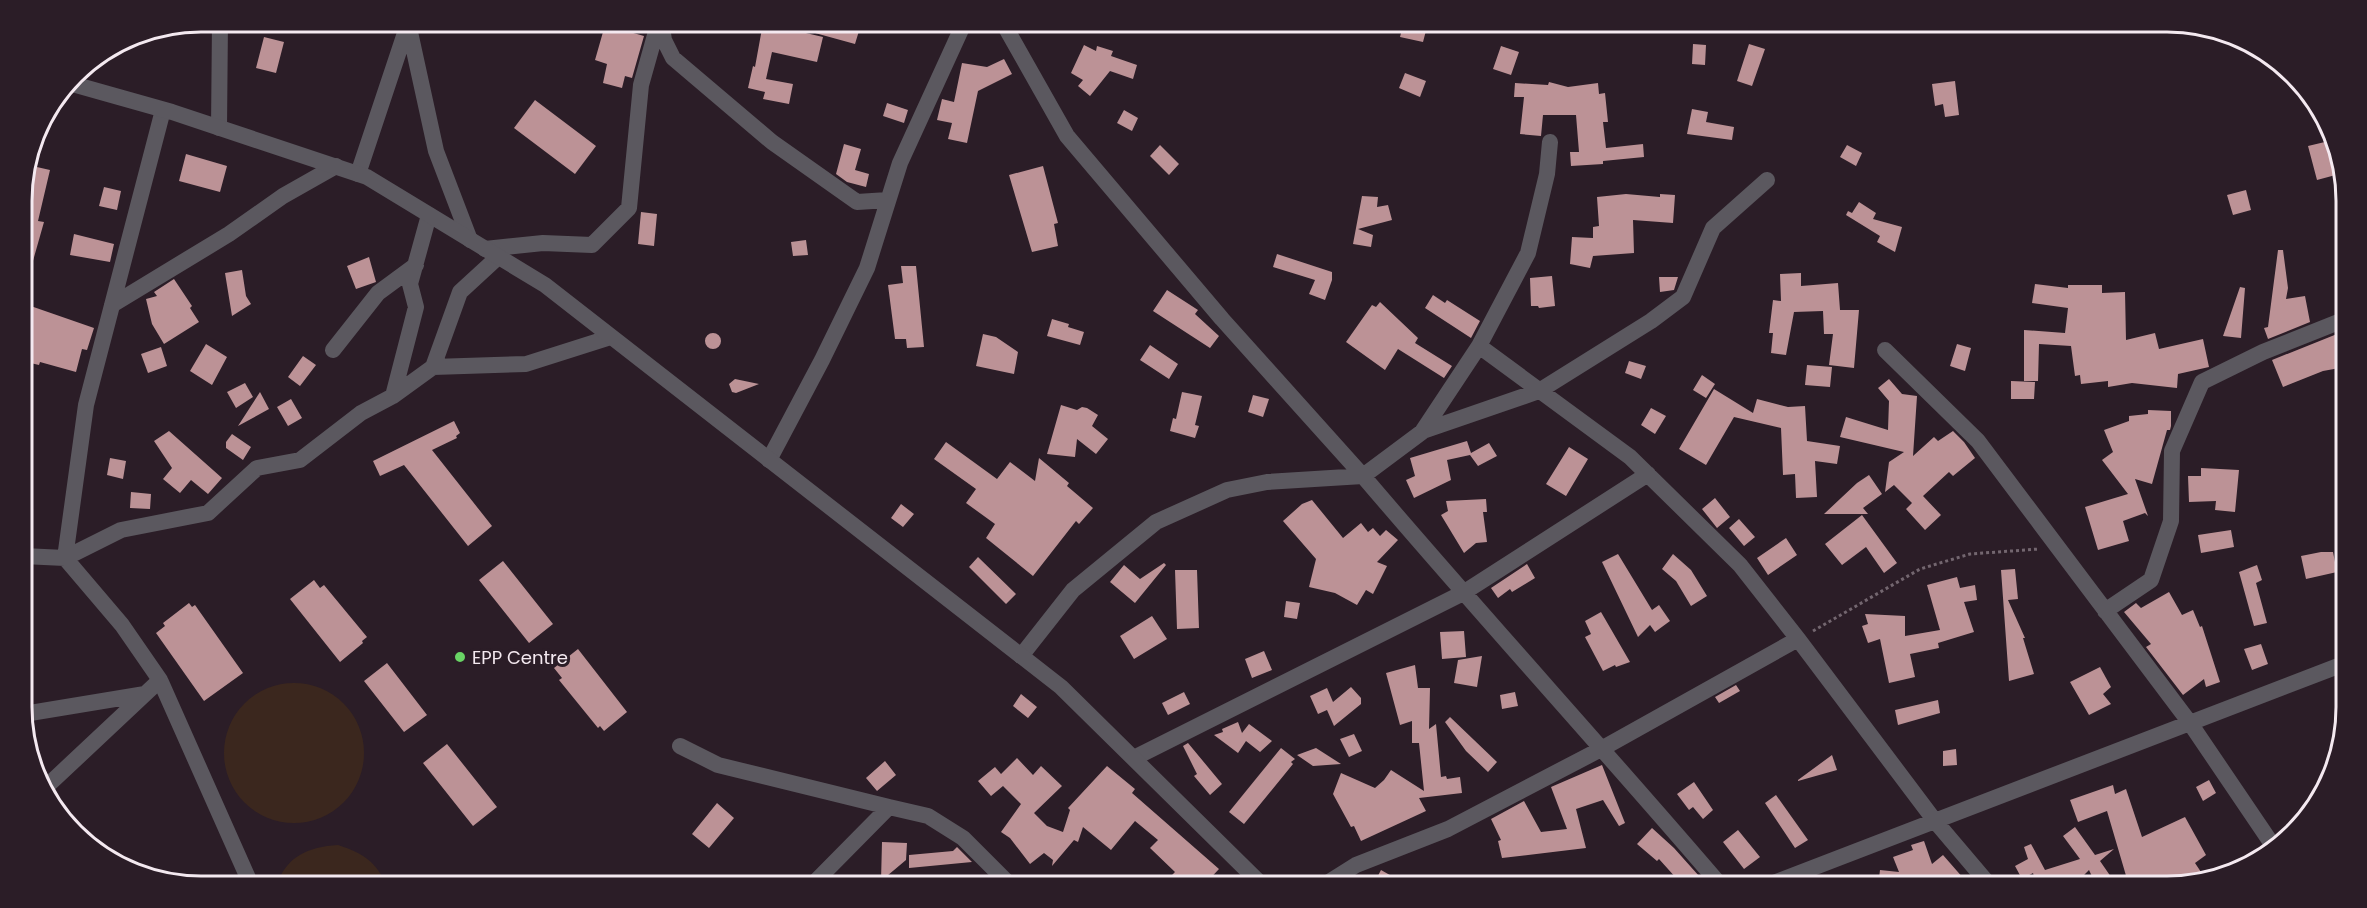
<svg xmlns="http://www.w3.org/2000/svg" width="2367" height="908" viewBox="0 0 2367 908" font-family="Poppins,sans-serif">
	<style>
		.green { fill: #3b271e }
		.building { fill: #bc9296 }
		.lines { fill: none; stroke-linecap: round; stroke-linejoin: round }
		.path { stroke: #73666f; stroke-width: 3; stroke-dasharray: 3 3; stroke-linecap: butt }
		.minor { stroke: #5b585f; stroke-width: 16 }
		.tertiary { stroke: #5b585f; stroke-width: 16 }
		.poi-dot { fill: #69d465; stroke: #2b1d27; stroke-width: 2 }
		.labels { text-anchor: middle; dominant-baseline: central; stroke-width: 6; stroke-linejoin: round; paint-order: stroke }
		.poi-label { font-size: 18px; fill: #f4e9f0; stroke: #2b1d27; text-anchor: start }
		.rim { fill: none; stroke: #f4e9f0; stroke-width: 3 }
	</style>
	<rect width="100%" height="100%" fill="#2b1d27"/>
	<path class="green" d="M224 753a70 70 0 1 1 140 0a70 70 0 1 1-140 0Z
		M338,845C365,854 375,861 388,887H276C286,856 308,847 338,845Z"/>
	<path class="building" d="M818,21H862L855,44L815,33Z
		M1404,21L1428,23L1423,42L1400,37Z
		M763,23L823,37L817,62L772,52L766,79L793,84L789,104L763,99L765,92L748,88L753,66L755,67Z
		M605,25L644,36L632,78L625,76L622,88L603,83L607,64L595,60Z
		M264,37L284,42L276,73L256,68Z
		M1693,44L1706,45L1705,65L1692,64Z
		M1749,44L1765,49L1752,86L1737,81Z
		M1084,45L1096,51L1097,46L1113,51L1111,56L1137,65L1133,79L1110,71L1090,96L1078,86L1083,80L1071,73Z
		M1501,46L1519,52L1511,75L1493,69Z
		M1004,59L1012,74L978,91L967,143L948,139L952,123L937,120L942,99L954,102L962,63L987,67Z
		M1405,73L1426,81L1420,97L1399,88Z
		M1955,81L1959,115L1945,117L1943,104L1935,106L1932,84Z
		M1549,82L1568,87L1598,83L1599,94L1605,93L1608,122H1603L1606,148L1643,144L1644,157L1603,161V164L1571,166L1570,152H1579L1576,115H1543L1541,136L1520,134L1524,97H1514L1515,83L1548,85Z
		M535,100L596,146L575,174L514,128Z
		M887,103L908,110L904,123L883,116Z
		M1692,109L1708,112L1706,122L1734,127L1732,140L1687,134Z
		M1124,110L1138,118L1132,131L1117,123Z
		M2329,141L2343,173L2317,180L2308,146Z
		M844,144L861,149L855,170L869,174L866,187L847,182L836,174Z
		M1160,145L1179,164L1169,175L1150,156Z
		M1847,145L1862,153L1856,166L1840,157Z
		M186,154L227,166L220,192L179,181Z
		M28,165L50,170L38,221L44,222L27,282L22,281L21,188Z
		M1043,166L1058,223L1054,224L1058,246L1032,252L1009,175Z
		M104,187L121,191L117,210L99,206Z
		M2246,190L2251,210L2233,215L2227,195Z
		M1626,194L1660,197V194L1675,195L1673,223L1633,220L1634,253L1593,256L1590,268L1570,264L1572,237L1593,238V227L1599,226L1597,197Z
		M1362,196L1378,197L1377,207L1388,205L1392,220L1358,229L1373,235L1371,247L1353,244Z
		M1859,202L1876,213L1873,219L1902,227L1895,252L1877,242L1880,236L1846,215L1848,211L1852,213Z
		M641,212L657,214L654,246L638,244Z
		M74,234L114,244L110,262L70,255Z
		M806,240L808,255L793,256L791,242Z
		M2278,250H2283L2288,288L2286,299L2305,296L2310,322L2268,339L2264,328L2268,327Z
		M1277,254L1332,272V280L1325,300L1309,294L1315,280L1273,267Z
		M369,257L376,282L356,289L347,266Z
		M901,266H916L924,347L907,348L906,339H895L888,285L903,283Z
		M242,270L246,296L251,304L232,316L225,273Z
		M1801,273V286L1838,283L1840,310H1859L1854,368L1829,365L1833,334H1824L1823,311L1794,312L1786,355L1771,353L1773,333H1769L1773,300L1781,301L1780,274Z
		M1552,276L1555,306L1539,308L1538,306H1531L1530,278Z
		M1659,277H1678L1674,290L1660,292Z
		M174,279L192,306L190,308L199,322L164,344L152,324L146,299L157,296L154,292Z
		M2035,284L2068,288V285H2102V293L2125,292L2126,340L2155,333L2159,349L2203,339L2209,367L2178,374L2177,388L2132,383L2108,387V381L2081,384L2080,375L2075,376L2071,346L2039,344L2038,381H2024V330L2065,333L2068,308L2032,303Z
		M2240,287L2245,288L2241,338L2223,336Z
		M1167,290L1198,310L1195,314L1219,336L1210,348L1153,311Z
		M1433,295L1445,303L1447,300L1480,321L1471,338L1425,308Z
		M1380,302L1418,338L1415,343L1452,366L1444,378L1398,349L1385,370L1346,342L1372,305L1376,307Z
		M22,303L94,328L87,350L82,349L76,372L40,362L39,365L22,361Z
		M1052,319L1069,324L1068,327L1084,332L1080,345L1047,336Z
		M2342,332L2345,341V367L2323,371L2283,387L2272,360Z
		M705 341a8 8 0 1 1 16 0a8 8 0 1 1-16 0Z
		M983,334L996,337L1018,352L1014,374L976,366Z
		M206,344L227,357L212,385L190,371Z
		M1957,344L1971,348L1965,371L1950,366Z
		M1150,345L1178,364L1169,379L1140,360Z
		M161,347L167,366L148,373L141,354Z
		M303,356L316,365L300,386L288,377Z
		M1629,361L1646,366L1641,379L1625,373Z
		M1807,365L1832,367L1830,387L1805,385Z
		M1702,375L1715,384L1706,398L1693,390Z
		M735,379L759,384L736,393L732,392L729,384Z
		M1889,379L1902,394L1917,396L1913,456L1934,437L1938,441L1953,431L1964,442L1975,458L1953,476L1949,472L1923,496L1941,515L1925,530L1906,509L1912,503L1894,485L1885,492L1889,462L1904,452L1840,437L1846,417L1888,430L1889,401L1878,388Z
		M2011,381L2035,382L2034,399H2011Z
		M245,383L253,397L236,408L227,392Z
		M1714,389L1753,413L1757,399L1788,407L1805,406L1807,441L1840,446L1837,464L1815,461L1817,497L1796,498L1795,474L1783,475L1781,428L1734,417L1706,465L1679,449Z
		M260,392L269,409L238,426Z
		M1182,392L1202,396L1195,425L1199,426L1195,438L1170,431L1173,418L1176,419Z
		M1253,395L1269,399L1263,417L1248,412Z
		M291,399L302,418L288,426L277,407Z
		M1061,405L1077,410L1082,407L1087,408L1098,415L1092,426L1108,439L1096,454L1077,439L1075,457L1047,454Z
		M1651,408L1666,416L1655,434L1641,425Z
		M2148,410L2171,411V426L2170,430H2167L2152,484L2135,479L2148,516L2145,513L2123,521L2129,541L2098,550L2085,507L2128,494L2102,460L2113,452L2104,430L2129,421V416L2148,414Z
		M454,421L460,433L456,436L457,438L432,450L492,526L468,546L404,465L380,476L373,461Z
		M169,431L222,478L208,494L191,480L180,493L163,479L172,468L154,441Z
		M232,434L251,447L243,460L226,448V442Z
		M1467,441L1471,453L1489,443L1497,456L1478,466L1470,455L1447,460L1451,480L1414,498L1406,480L1415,476L1410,458Z
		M946,442L997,479L1010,462L1035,481L1039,458L1069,483L1067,486L1093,508L1079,524L1076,521L1033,576L986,538L995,524L966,503L976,489L934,459Z
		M1569,447L1588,459L1566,496L1546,484Z
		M110,458L126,461L123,479L107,475Z
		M2201,468L2239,470L2235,512L2215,510L2216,501L2189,502L2188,476H2201Z
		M1869,475L1882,494L1863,508L1868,514H1824L1857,483Z
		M131,492L151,494L150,509L130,508Z
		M1715,498L1730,517L1717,528L1702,509Z
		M1486,499L1487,512H1483L1487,542L1476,543L1464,553L1441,515L1448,511L1446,501Z
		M1312,500L1343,538L1361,523L1368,532L1373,528L1380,536L1386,530L1398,540L1377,562L1387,566L1373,594L1366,590L1357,605L1335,593L1309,587L1316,559L1283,521L1302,504Z
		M901,504L914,514L903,527L891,518Z
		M1862,515L1897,563L1884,573L1866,547L1842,565L1825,544Z
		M1739,519L1755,537L1744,546L1729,528Z
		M2231,530L2234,547L2201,553L2198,535Z
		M1786,538L1797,555L1768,575L1757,558Z
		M2321,552H2333L2337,572L2306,579L2301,556Z
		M1618,554L1652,610L1659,605L1670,621L1655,632L1650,625L1638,637L1602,562Z
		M1673,554L1691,570L1707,596L1691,606L1676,581L1662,569Z
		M978,557L1016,594L1006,604L969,567Z
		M503,561L553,624L529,643L479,580Z
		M1164,563L1166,565L1135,603L1110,582L1124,565L1140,579Z
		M1527,564L1535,578L1512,592L1510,589L1498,598L1491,588Z
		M2257,565L2262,580L2256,583L2267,623L2254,626L2239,572Z
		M2015,569L2018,599L2008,600L2025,638H2023L2034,674L2009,681L2001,570Z
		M1175,570H1197L1199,628L1177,629Z
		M1957,577L1960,588L1975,585L1977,600L1964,602L1974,632L1938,643L1939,648L1910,654L1915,677L1889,683L1880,639L1868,643L1862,626L1868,624L1865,614L1905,616V636L1940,630L1927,585Z
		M314,580L320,588L324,585L367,637L362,641L363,643L340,662L290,599Z
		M2169,592L2182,615L2193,610L2200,627L2202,626L2220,682L2206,687L2204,679L2183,695L2146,647L2151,644L2124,612L2136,603L2141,608Z
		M1286,601L1300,603L1297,619L1284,617Z
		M189,603L192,607L195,605L243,673L204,701L156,633L165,626L163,623Z
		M1601,612L1630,662L1616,667L1615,665L1603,671L1585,637L1591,634L1585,621Z
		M1152,616L1167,639L1134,659L1120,636Z
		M1464,631L1466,657L1442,659L1440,632Z
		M2261,644L2268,664L2252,670L2244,649Z
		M578,649L627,712L604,731L600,726L598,728L559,680L562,678L554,668Z
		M1264,651L1272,670L1252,678L1245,659Z
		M1482,656L1477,687L1454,683L1458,660Z
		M387,663L427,715L404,732L364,681Z
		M1415,665L1418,688H1430L1429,729L1436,724L1441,777L1446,776L1447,779L1460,777L1462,793L1419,798L1426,811L1361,841L1354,826L1351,827L1333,794L1341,773L1375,788L1384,780L1391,770L1424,791L1419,743H1412V721L1400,725L1386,673Z
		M2100,667L2111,687L2103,694L2111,704L2089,715L2070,682Z
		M1736,685L1740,691L1719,703L1715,697Z
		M1351,687L1361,698V704L1334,726L1327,710L1318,714L1310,696L1327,688L1333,702Z
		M1184,692L1190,704L1168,715L1162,703Z
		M1515,692L1518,706L1502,709L1500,695Z
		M1021,694L1037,707L1028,718L1013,706Z
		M1938,700L1940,713L1898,725L1895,710Z
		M1450,717L1497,762L1488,772L1466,751L1445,722Z
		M1238,722L1242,733L1249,724L1272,741L1260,752L1246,741L1238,753L1214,735L1223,732L1222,729Z
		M1354,734L1362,751L1349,757L1340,739Z
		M1188,743L1222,784L1210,795L1194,776L1197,774L1183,746Z
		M447,744L497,807L473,826L423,763Z
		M1281,748L1295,759L1291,762L1293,764L1244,824L1229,812Z
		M1316,748L1341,764L1313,766L1297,755Z
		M1956,749L1957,765L1943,766V751Z
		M1832,755L1837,770L1798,781V780Z
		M1017,758L1033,775L1041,766L1062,786L1034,813L1047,826L1063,832L1070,810L1068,808L1107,766L1135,789L1132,793L1219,869L1202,887H1160L1175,872L1150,848L1158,840L1135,821L1111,850L1083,827L1078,842L1074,840L1052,866L1053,860L1044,853L1030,864L1010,838L1001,832L1021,804L1003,786L991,796L978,781L995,767L1001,774Z
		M885,761L896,775L877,791L866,778Z
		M1602,765L1625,823L1619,826L1603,800L1576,809L1586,848L1502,858L1498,841L1501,840L1491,819L1524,801L1541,832L1567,829L1551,787Z
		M2209,780L2216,793L2203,801L2196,787Z
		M1694,782L1713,810L1703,819L1693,807L1689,810L1677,794Z
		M2113,785L2115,794L2126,789L2142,837L2185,817L2206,855L2195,863L2207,881L2178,887H2162L2154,875L2133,884L2131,877L2127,879L2107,811L2078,822L2070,800Z
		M1776,795L1808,840L1795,848L1765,803Z
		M717,803L734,818L709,848L692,834Z
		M2075,827L2095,855L2114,849L2100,861L2118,887H2097L2089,870L2078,881L2074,877L2042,887H2037L2033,873L2022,879L2015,866L2028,859L2024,847L2031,844L2045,870L2080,859L2063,836Z
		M1652,828L1674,848L1699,876V887H1677V879L1659,859L1657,861L1637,844Z
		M1738,830L1760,857L1744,869L1723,842Z
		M1924,841L1932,864L1943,855L1971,887H1878L1880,870L1899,872L1893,857L1913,850L1911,845Z
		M882,842L907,843L906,860L881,881Z
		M957,847L972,862L909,868V855L953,851Z
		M1381,870L1411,887H1372Z"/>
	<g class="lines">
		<path class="path" d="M1813,631L1920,569L1970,554L2039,549"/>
		<path class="minor" d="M661,21L664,40L673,58L772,142L857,202L888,200
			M1002,21L1067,136L1222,319L1363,476L1267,482L1227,490L1156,522L1073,590L1021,656
			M408,23L436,151L470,240
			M219,128L220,21
			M1550,142L1547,174L1528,253L1479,346L1422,432L1363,476C1481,615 1604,749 1722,887
			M358,174L408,24
			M485,249L543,243L592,245L629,208L641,85L659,21
			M112,305L229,234L283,196L336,166
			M1479,346L1630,457L1740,565L1798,639L1935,821L1991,887
			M333,350L378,293L416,265
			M1885,350L1978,441L2190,723L2276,850
			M433,367L460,292L498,257
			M393,396L416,307L410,284L429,215
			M1423,431L1539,391L1651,321L1683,297L1713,228L1767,180
			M769,460L822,360L867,268L900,163L965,21
			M23,556L65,558L122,625L160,680L252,887
			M65,558L121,530L208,513L257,468L300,460L361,413L393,396L433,367L526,364L611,337
			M65,558L86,405L163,110
			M2105,611L2151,580L2171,521L2172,451L2202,382L2263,352L2341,321L2345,322
			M24,714L145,694
			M680,746L718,765L889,807
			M1134,758L1463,593L1648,474
			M46,787L160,680
			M810,887L889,807L928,816L963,838L1012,887
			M1321,887L1356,865L1448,829L1603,748L1798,639
			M1763,887L2346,663"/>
		<path class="tertiary" d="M69,83L172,112L367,177L545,285L1061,687L1264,887"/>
	</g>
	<circle class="poi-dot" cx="460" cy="657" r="6"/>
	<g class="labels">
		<g class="poi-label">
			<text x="472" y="657">EPP Centre</text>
		</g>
	</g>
	<path d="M0 0H2367V908H0ZM201 32H2167A169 169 0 0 1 2336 201V707A169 169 0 0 1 2167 876H201A169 169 0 0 1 32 707V201A169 169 0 0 1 201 32Z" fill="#2b1d27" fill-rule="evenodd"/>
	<path class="rim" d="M201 32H2167A169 169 0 0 1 2336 201V707A169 169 0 0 1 2167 876H201A169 169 0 0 1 32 707V201A169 169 0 0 1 201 32Z"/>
</svg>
